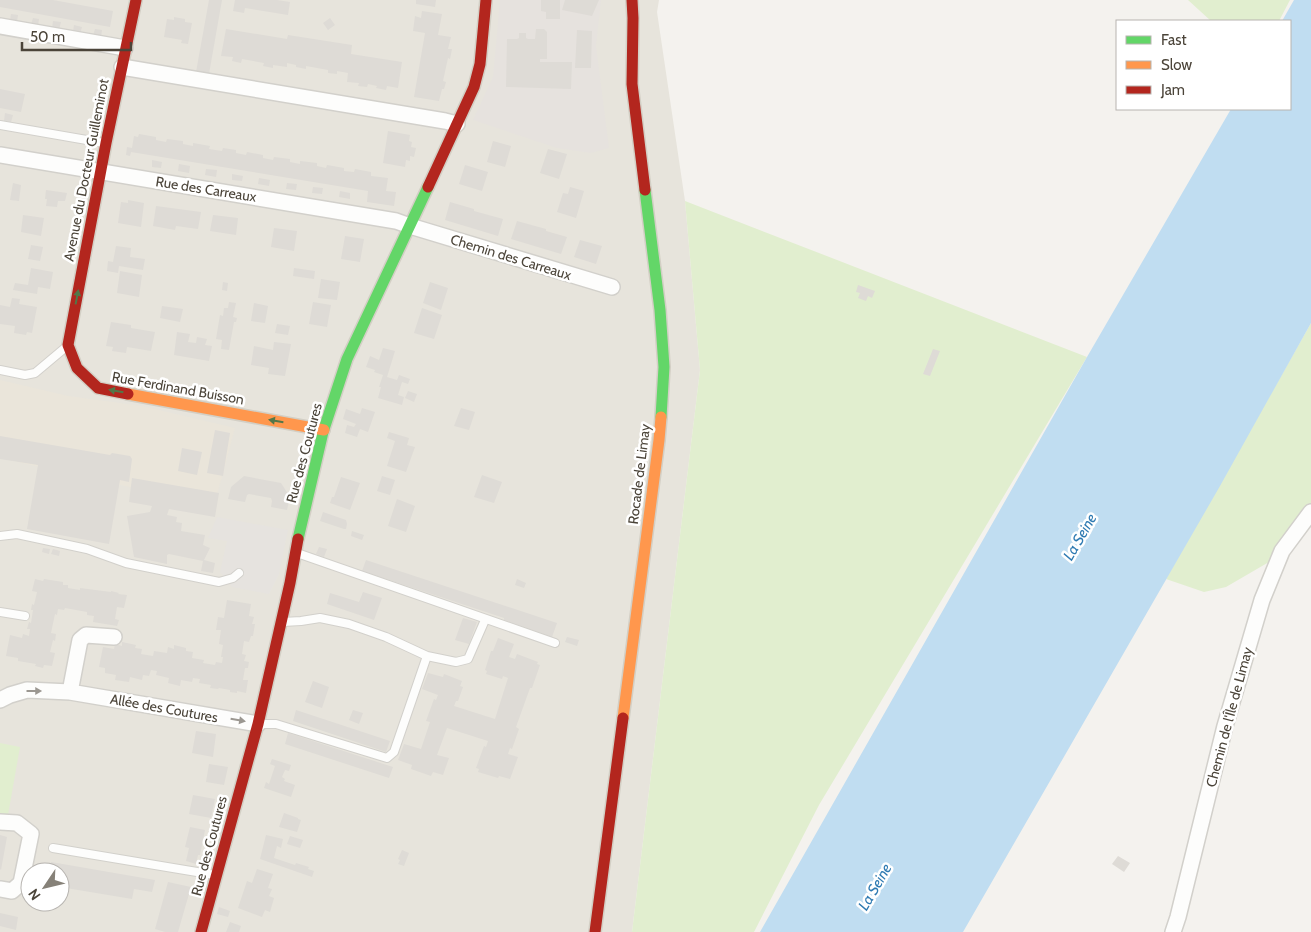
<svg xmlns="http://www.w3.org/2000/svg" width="1311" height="932" viewBox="0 0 1311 932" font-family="Cabin,sans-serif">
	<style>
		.residential { fill: #e7e4dc; fill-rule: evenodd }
		.industrial { fill: #e6e2de }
		.education { fill: #eae5da }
		.green { fill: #e1eecf }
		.parking { fill: #e6e3df }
		.water { fill: #c0ddf1 }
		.building { fill: #dedbd6 }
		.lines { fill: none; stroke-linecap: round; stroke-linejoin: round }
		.lane-casing { stroke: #d2d0cb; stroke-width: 10 }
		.street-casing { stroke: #d2d0cb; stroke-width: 18 }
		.fast-casing { stroke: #d3cfc5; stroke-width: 14 }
		.slow-casing { stroke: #d3cfc5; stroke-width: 14 }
		.jam-casing { stroke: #d3cfc5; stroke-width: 14 }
		.lane { stroke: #fdfdfc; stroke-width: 8 }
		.street { stroke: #fdfdfc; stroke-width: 15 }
		.fast { stroke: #63d668; stroke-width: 11 }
		.slow { stroke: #ff974d; stroke-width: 11 }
		.jam { stroke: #b3261e; stroke-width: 11 }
		.oneway { fill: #537749 }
		.oneway2 { fill: #9b9791 }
		.labels { text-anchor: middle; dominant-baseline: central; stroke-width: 5; stroke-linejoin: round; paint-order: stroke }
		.street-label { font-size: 14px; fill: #4b4439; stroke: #fff }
		.water-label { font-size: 15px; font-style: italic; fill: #2e7ab2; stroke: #fff }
	</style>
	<rect width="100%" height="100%" fill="#f4f2ee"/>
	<path class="residential" d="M0,0H659L657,12L685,201L700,370L632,932H0ZM30,872H60V902H30Z"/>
	<path class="industrial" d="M500,0H601L596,46L609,148L591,153L557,148L473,120L493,77Z"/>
	<path class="education" d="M0,380L68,396L142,406L235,428L214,506L0,458Z"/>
	<path class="green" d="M1188,0H1290L1279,21H1211Z
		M685,201L1087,357L819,805L754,932H632L700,370Z
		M1311,323V504L1291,532L1274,559L1226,587L1204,592L1166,579Z
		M0,743L20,747L8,815L0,813Z"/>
	<path class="parking" d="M217,517L288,530L279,574L269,594L232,587L220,572L227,541L208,538Z"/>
	<path class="water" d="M1294,0H1311V323L1220,486L963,932H760L1087,357L1231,109H1290V21H1282Z"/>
	<path class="building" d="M0,0H53L113,11L110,27L0,7Z
		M209,0H222L209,74L196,72Z
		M235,0H277L290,2L288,15L245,8L244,13L233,11Z
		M416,0H436L435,7L416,4Z
		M541,0H560V19H546V12L541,11Z
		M565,0H599L592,16L562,10Z
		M422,11L442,14L438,35L451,37L448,49H452L450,59L448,58L443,81L446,82L444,89H442L439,101L414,97L425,33L413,31L415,16L421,18Z
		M11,14L18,15L17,22L10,21Z
		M174,17L185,19V22L192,23L188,44L181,43L182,40L164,37L167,19L174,20Z
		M33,18L39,19L38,26L31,25Z
		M330,18L335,25L328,30L323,23Z
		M53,21L61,22L59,30L52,29Z
		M74,25L82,27L80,34L73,32Z
		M95,29L102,30L101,37L93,36Z
		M226,29L287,39L288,35L352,45L351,54L402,62L398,88L387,86L386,90L376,88L377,86L368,84L367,87L358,86L359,83L347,82L348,73L337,71V74L328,73V70L306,66V69L296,67V65L287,63V67L273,65V68L263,66L264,63L242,59L241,63L232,61L233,57L221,56Z
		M536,29H544L547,32V59H540V62H572L571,89L506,87L507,39H517L519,38V33H526V38L528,39H535Z
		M577,30L592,31L591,68H575Z
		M0,89L25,94L21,112L0,108Z
		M5,113L13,115L11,122L4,121Z
		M388,131L410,135L409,141L412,142L411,147L416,148L414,157L410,156V161L406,160L405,167L383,163Z
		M139,134L156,137V140L166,142L167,139L183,141V144L193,146V143L210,146L209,149L222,151L223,148L236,150V153L246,155L247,152L263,155V158L273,160L274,157L290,159V162L300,164V161L317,163V166L326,168L327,165L344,168V171L354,172L355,169L371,172V176L388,178L386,191L396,192L394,206L367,202L368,191L131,152L130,156L126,155L127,147L132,148L134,136L138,137Z
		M493,141L511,146L505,167L487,162Z
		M548,149L567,154L559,179L540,173Z
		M152,160L162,162L161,168L152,167Z
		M179,164L190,166L189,173L178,171Z
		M465,165L488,172L482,191L459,184Z
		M206,169L217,170L216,177L205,175Z
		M232,174L243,176L242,181L232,180Z
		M259,178L270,180L269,186L258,184Z
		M13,183L21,185L19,201L10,200Z
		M287,183L297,184L296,190L286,189Z
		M313,187L323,188L322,194L312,193Z
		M570,187L584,191L576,218L557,212L563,193L568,194Z
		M46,190L67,193L65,201H58L57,207L46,206L47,199H45Z
		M340,191L350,193V199L339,197Z
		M128,200L144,203L141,227L118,223L121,202L128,203Z
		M450,202L474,209V211L503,219L498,236L445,220Z
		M156,206L201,212L198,229L176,226L175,230L153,226Z
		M23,215L44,218L41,236L21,232Z
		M213,215L238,218L236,235L210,231Z
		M517,221L546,229V231L567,237L561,254L511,239Z
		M274,228L297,231L294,251L271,247Z
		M345,236L364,239L360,262L341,259Z
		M580,240L602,246L596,264L574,257Z
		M31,245L43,247L40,261L28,259Z
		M116,246L131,248L130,257L145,259L143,270L119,266L118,273L107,271L108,261L113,262Z
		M31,268L53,272L50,289L38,287L37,294L13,290L15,283L28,285Z
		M294,268L315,271L314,279L293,276Z
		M120,271L142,275L139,297L117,293Z
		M321,279L340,282L337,300L318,298Z
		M223,282L228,283L227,291L222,290Z
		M430,282L448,288L441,310L423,303Z
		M858,285L875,291L872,298L868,296L866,301L858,298L860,293L856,292Z
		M12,298L20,299L19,304L37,307L32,333L27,332L26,335L14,333L15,326L0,324V305L10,307Z
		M229,302L236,303L233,317L237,318L236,322H234L229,350L221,349L222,340L216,339L220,315L223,316L224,308H228Z
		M313,302L331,305L327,327L309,324Z
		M254,303L268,306L265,323L251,321Z
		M162,306L183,309L180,322L160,318Z
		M422,308L442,315L434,339L414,333Z
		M111,322L131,325V328L155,332L151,351L127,347L126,353L112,351L113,347L106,346Z
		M277,324L290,326L288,335L275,333Z
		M177,332L190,334L188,342L196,343L197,337L207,339L205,345L212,346L209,361L174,355Z
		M274,342L291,344L285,376L268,374L269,368L251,365L254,346L273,350Z
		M383,348L395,351L387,377L397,380L399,375L410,379L408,384L402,382L398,395L404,397L402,405L378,398L381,387H379L383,375L374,372L375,370L366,367L370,356L379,360Z
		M933,349L940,351L930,376L923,374Z
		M408,391L417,394L414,402L405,398Z
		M362,408L375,412L368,432L360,429L357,437L345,433L347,425L354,427L356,424L343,419L346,409L360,414Z
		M461,408L475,412L469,430L454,426Z
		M215,430L230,433L223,476L207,473Z
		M389,432L409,438L407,445L415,447L406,472L387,466L395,441L387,438Z
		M0,436L110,455L112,453L130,456L132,459L129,482L120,480L109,544L27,529L38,465L0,459Z
		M182,448L202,452L197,475L178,471Z
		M482,475L502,482L494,503L474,497Z
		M244,476L281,483L290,497L287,510L271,507L272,501L271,498L249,494L247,495L245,502L228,499L231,487Z
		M382,476L395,480L390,495L377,491Z
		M341,477L360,483L350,510L330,503L332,497H334Z
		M132,478L219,493L215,517L169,509L167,515L177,517L176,522L182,523L181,531L205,535L203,545L210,548L204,560L215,563L213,573L201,571L203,561L169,554L167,555V564L134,557L127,516L150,512L152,506L129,502Z
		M397,499L415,506L406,532L388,526Z
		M323,512L346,520L347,524L346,529H344L320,521Z
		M352,531L364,535L362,540L351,536Z
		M319,547L327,549L324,557L316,554Z
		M43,548L50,549L49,554L42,552Z
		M53,549L60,551L59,556L51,554Z
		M366,560L557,623L552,637L504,620V618L362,571Z
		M35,579L43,581L44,579L63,582V585H68V588L80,590V588L111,592V591L119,593L118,594L127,595L124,608L117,607L115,619L119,620L117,626L93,622L94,616L87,615V612L65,608L64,610L58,609L57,615L55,614L51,633L56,634L55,641L53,640L50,652L55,653L52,666L44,665L43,668L35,666L36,664L18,661V658L6,656L10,635L22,638L23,634L29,636L30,629H27L29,622L31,623L33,610H31L32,604L34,605L37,592L32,591Z
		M517,579L526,583L524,588L515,585Z
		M363,592L382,598L374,620L327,604L330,593L359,602Z
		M227,600L251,604L249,616L254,617L252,624H255L253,636H251L249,642L244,641L242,654L246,655L244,661L249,662L248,668H245L243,680H248L246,693L237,691V693L230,692V690L219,688L218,689L210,688L211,685L199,683L200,679L193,678L192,682L181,680L180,686L168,683L169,678L156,675L157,671L151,670L149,676L143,675L142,680L130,677L129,682L115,680L116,675L105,673V668L99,667L103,647L114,649L115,644L122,646V642L136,645L135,648L142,649L141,654L153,656L154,651L167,653L168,647L174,649V645L186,648V651L193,652L192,658L204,660L203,663L215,665L216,662L222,663L223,657H221L223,645L219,644L221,630H216L218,617L224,618Z
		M463,618L477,622L469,644L455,640Z
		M567,637L579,640L577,646L565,642Z
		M498,638L514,644L509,657L515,659L517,654L538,662L537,664L540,665L532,688H530L516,727L519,729L512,749L510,748L508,754L518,757L510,779L499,776L498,778L478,772L479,769L476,768L484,746L486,747L488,741L447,728L437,755L449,758L443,775L433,772L431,776L411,769L412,765L398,760L404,744L421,749L430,722L426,721L434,699L436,700L438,695L422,689L428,673L443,677L444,674L462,681L460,686L463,687L458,701H456L454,706L495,719L508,678L503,676L502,679L486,674L487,671L485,670L491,651H493Z
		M313,681L329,687L322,708L305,702Z
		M296,710L390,741L386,752L293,721Z
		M353,710L363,713L359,724L349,720Z
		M196,731L216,734L213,757L192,753Z
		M288,733L393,767L389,778L285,744Z
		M272,759L291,765L289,771L285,770L282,777L285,779L284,781L295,785L291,797L264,788L266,782L269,784L275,766L270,764Z
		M209,764L228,767L224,785L206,782Z
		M193,795L215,799L211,818L189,814Z
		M284,813L298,818V819L301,820L297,832L279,827Z
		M190,827L205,830L200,855H198L196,864L186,861L189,848L185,847Z
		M0,835L7,837L1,870L0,869Z
		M266,835L283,839L281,848L277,846L274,858L295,865L296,863L309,867L308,869L314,871L312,877L260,859Z
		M290,836L303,840L300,848L287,844Z
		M402,850L409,853L404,866L398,864L400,860L398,859Z
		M1118,856L1130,863L1124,872L1112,864Z
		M51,862L155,880L152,892L134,889L132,899L60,887V872H49Z
		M257,869L273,874L268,888L272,889L269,896L274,898L270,912L265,910L262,917L238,908L247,881L252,883Z
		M168,882L191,887L178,932H165L155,929Z
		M219,907L230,911L228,917L217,914Z
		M0,913L18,917L16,930L0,926Z
		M230,922L241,926L239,932H226Z"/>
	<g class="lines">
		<g class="lane-casing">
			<path id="lane" d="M0,125L104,143
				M0,370L25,375L35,373L66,347
				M0,536L17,534L87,549L126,563L219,582L233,578L239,573
				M297,553L555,643
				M0,612L25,616
				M283,622L301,621L320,618L349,624L386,637L427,656L456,662L468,659L485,620
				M260,724H276L387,758L394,752L427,656
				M53,848L215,875"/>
		</g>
		<g class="street-casing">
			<path id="street" d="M0,26L125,48
				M122,67L445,121L457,124
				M0,155L396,221L410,226L612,287
				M70,692L80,640L86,635L114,637
				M0,700L10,695L27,690L70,692L258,724
				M0,822L17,823L31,834L21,883L12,891L0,889
				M1173,932L1178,917L1225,726L1262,600L1282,551L1311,512"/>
		</g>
		<g class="fast-casing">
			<path id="fast" d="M645,190L660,310L664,367L661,417
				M298,539L323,432L347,359L428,187"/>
		</g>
		<g class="slow-casing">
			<path id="slow" d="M128,394L324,430
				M623,718L659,440L661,417"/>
		</g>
		<g class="jam-casing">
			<path id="jam" d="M632,0L633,18L632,84L645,190
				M428,187L474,87L480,64L486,0
				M128,394L98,388L77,368L68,345L106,143L136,0
				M201,932L258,724L290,583L298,539
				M595,932L623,718"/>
		</g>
		<use href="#lane" class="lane"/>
		<use href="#street" class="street"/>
		<use href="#fast" class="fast"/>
		<use href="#slow" class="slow"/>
		<use href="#jam" class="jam"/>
	</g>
	<defs><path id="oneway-solid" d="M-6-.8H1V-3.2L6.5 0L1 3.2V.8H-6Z" transform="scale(1.25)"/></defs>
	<g class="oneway">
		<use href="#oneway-solid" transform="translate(77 297) rotate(-79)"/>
		<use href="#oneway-solid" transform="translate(116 391) rotate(-170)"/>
		<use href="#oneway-solid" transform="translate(276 421) rotate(-170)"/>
	</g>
	<g class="oneway2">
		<use href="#oneway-solid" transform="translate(34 691)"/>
		<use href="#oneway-solid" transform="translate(238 720) rotate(10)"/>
	</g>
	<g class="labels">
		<g class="street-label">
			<text transform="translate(86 170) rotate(-79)">Avenue du Docteur Guilleminot</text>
			<text transform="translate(206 189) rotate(9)">Rue des Carreaux</text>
			<text transform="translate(511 257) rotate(17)">Chemin des Carreaux</text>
			<text transform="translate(178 388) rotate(10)">Rue Ferdinand Buisson</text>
			<text transform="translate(304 453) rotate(-75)">Rue des Coutures</text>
			<text transform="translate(639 474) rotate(-83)">Rocade de Limay</text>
			<text transform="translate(164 708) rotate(10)">Allée des Coutures</text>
			<text transform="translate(1229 717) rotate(-75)">Chemin de l'Île de Limay</text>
			<text transform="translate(209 846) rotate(-75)">Rue des Coutures</text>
		</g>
		<g class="water-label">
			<text transform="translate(1080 537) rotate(-60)">La Seine</text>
			<text transform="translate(875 887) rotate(-60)">La Seine</text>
		</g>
	</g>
	<rect x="1116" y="20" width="175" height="90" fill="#ffffff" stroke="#b7b4b0"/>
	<rect x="1126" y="36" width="25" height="8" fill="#63d668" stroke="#b7b4b0"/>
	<text x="1161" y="45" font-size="15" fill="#4b4439">Fast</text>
	<rect x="1126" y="61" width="25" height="8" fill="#ff974d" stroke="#b7b4b0"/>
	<text x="1161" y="70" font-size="15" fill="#4b4439">Slow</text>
	<rect x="1126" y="86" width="25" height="8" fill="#b3261e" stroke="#b7b4b0"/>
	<text x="1161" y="95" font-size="15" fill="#4b4439">Jam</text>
	<g transform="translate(45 887) rotate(235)"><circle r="24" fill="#ffffff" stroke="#b7b4b0"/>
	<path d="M0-4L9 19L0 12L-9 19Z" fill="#868178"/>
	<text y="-8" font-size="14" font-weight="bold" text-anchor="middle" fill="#4b4439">N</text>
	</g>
	<path d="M22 42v8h109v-8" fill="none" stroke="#4b4439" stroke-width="2.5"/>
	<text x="30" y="42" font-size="15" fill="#4b4439" stroke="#ffffff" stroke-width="4" paint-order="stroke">50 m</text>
</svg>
